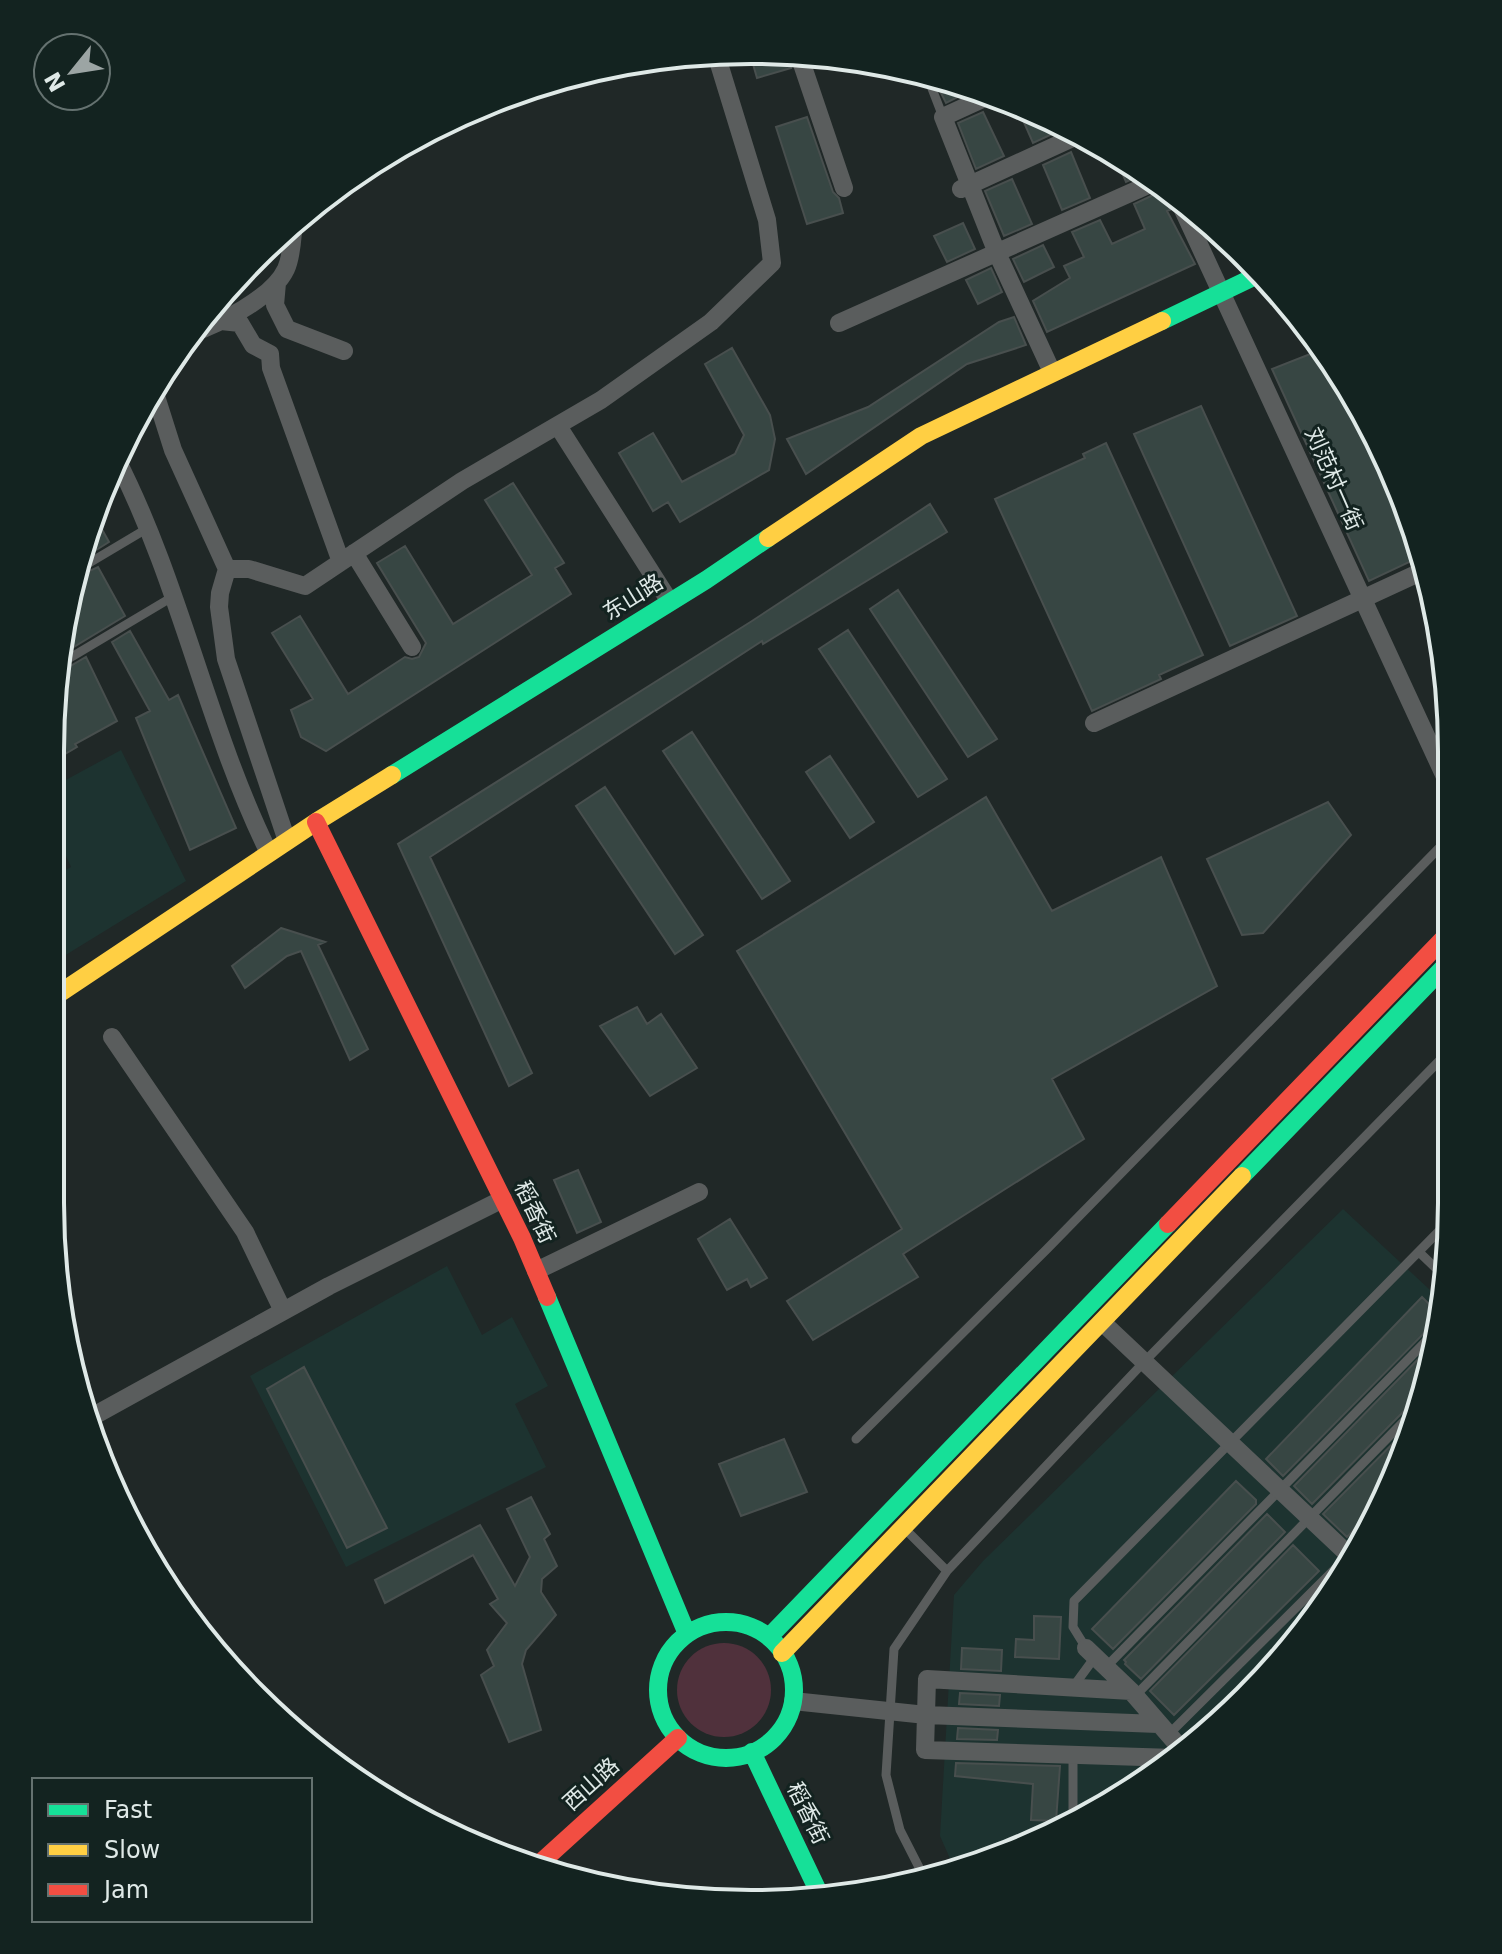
<svg xmlns="http://www.w3.org/2000/svg" width="1502" height="1954" viewBox="0 0 1502 1954" font-family="'DejaVu Sans','Noto Sans SC',sans-serif">
	<style>
		.built { fill: #1d3330 }
		.green { fill: #50313c }
		.building { fill: #374643; stroke: #484f4e; stroke-width: 2 }
		.lines { fill: none; stroke-linecap: round; stroke-linejoin: round }
		.lane { stroke: #5a5d5d; stroke-width: 9 }
		.street { stroke: #5a5d5d; stroke-width: 18 }
		.fast { stroke: #16e098; stroke-width: 18 }
		.slow { stroke: #ffcf43; stroke-width: 18 }
		.jam { stroke: #f24e42; stroke-width: 18 }
		.labels { text-anchor: middle; dominant-baseline: central; stroke-width: 6; stroke-linejoin: round; paint-order: stroke }
		.street-label { font-size: 22px; fill: #dfe9e7; stroke: #132320 }
		.rim { fill: none; stroke: #dfe9e7; stroke-width: 4 }
	</style>
	<rect width="100%" height="100%" fill="#202827"/>
	<path class="built" d="M121,750L186,881L51,964V878L71,867L51,823V788Z
		M1343,1209L1444,1303L1399,1471L1334,1592L1246,1699L1140,1786L955,1870L940,1836L954,1595L983,1561Z
		M447,1266L482,1335L512,1317L548,1386L515,1404L546,1467L346,1567L250,1376Z"/>
	<path class="green" d="M677 1690a47 47 0 1 1 94 0a47 47 0 1 1-94 0Z"/>
	<path class="building" d="M749,50L787,54L791,68L757,78Z
		M933,77L972,89V90L946,103Z
		M1015,102L1058,124L1061,130L1033,143Z
		M983,112L1004,156L976,169L958,123Z
		M807,117L833,192L839,198L843,213L807,224L776,127Z
		M1071,152L1090,198L1062,210L1043,165Z
		M1114,154L1141,168L1146,173L1126,182Z
		M1012,179L1032,224L1004,236L985,191Z
		M1166,189L1169,191L1166,199L1170,210L1167,211L1195,264L1047,332L1033,301L1070,278L1064,266L1084,257L1072,232L1100,220L1112,244L1145,229L1134,204Z
		M963,223L975,249L947,262L934,236Z
		M1043,245L1054,267L1024,282L1013,259Z
		M991,268L1002,292L978,304L966,280Z
		M1014,317L1026,345L967,364L806,474L787,439L868,407L999,322Z
		M732,348L770,415L775,439L769,470L680,522L668,502L653,511L619,453L653,433L682,482L735,454L744,435L705,364Z
		M1323,349L1334,362L1415,525L1422,556L1369,581L1272,369Z
		M1201,406L1297,616L1230,646L1134,434Z
		M1106,443L1203,655L1159,675L1161,679L1092,711L995,499L1085,458L1083,454Z
		M513,483L564,563L555,568L571,594L326,751L301,737L291,710L313,699L272,633L300,616L348,694L405,657L412,659L419,657L426,643L377,563L405,546L453,624L532,575L485,500Z
		M930,504L947,532L763,644L762,641L430,857L532,1073L509,1086L398,844L752,621Z
		M94,515L109,542L77,562L84,542Z
		M98,567L125,616L67,651L62,642L72,579Z
		M898,590L997,739L968,757L870,609Z
		M848,630L947,779L918,797L819,649Z
		M130,631L169,700L178,695L236,828L190,850L136,718L150,711L112,642Z
		M86,657L117,721L75,744L77,747L58,758L51,744V706L57,674Z
		M692,732L790,881L762,899L663,751Z
		M830,756L874,822L850,838L806,772Z
		M605,787L703,935L675,954L576,806Z
		M986,797L1052,911L1161,857L1217,986L1052,1079L1084,1139L903,1254L918,1277L813,1340L787,1301L902,1229L737,951Z
		M1328,802L1351,835L1263,933L1242,935L1207,859Z
		M281,928L325,942L318,945L368,1049L350,1060L301,951L287,956L245,988L232,966Z
		M637,1007L647,1024L661,1014L697,1068L650,1096L600,1026Z
		M578,1170L601,1222L577,1233L554,1180Z
		M730,1219L767,1278L751,1287L747,1279L727,1290L698,1239Z
		M1422,1297L1440,1315L1438,1323L1432,1325L1283,1476L1266,1459Z
		M1432,1345L1417,1403L1410,1405L1312,1504L1294,1486Z
		M304,1367L387,1528L347,1548L267,1389Z
		M1411,1425L1399,1471L1384,1498L1347,1537L1323,1514Z
		M784,1439L807,1492L741,1516L719,1464Z
		M1236,1481L1256,1500V1504L1113,1649L1092,1629Z
		M531,1497L550,1534L544,1539L557,1566L542,1579L541,1592L556,1615L526,1650L522,1664L541,1730L509,1742L481,1675L494,1666L487,1650L507,1623L490,1604L498,1599L473,1555L385,1603L375,1580L480,1525L515,1586L530,1557L507,1509Z
		M1267,1514L1285,1532L1141,1679L1125,1664L1126,1662L1124,1660Z
		M1293,1545L1319,1571L1174,1715L1150,1691Z
		M1034,1616L1061,1617L1059,1659L1015,1657L1016,1639L1034,1640Z
		M962,1648L1002,1650L1001,1671L961,1669Z
		M960,1693L1000,1695L999,1706L959,1704Z
		M958,1728L998,1730L997,1740L957,1739Z
		M956,1763L1060,1766L1056,1821L1031,1820L1033,1784L955,1776Z"/>
	<g class="lines">
		<path class="lane" d="M931,86L943,117
			M74,572L148,528
			M58,665L174,596
			M1419,1252L1446,1278
			M856,1439L1047,1249L1446,841
			M907,1531L947,1571
			M1086,1648L1073,1627L1074,1601L1446,1224
			M1106,1667L1437,1330
			M1073,1687L1095,1657
			M1135,1696L1415,1410
			M1168,1735L1361,1543
			M1073,1755V1816
			M926,1881L900,1830L886,1775L894,1649L947,1571L1144,1362L1446,1054"/>
		<path class="street" d="M799,55L844,188
			M991,95L943,117L997,253L1052,372
			M961,189L1079,135
			M1178,199L1446,779
			M277,283L275,305L287,329L344,351
			M221,321L240,323L253,345L270,354L271,368L341,562
			M839,323L1157,181
			M188,335C218,324 272,299 286,269C291,258 292,244 293,232
			M154,390L173,450L227,569L220,593L219,607L226,659L287,841
			M558,426L670,602
			M116,458C181,585 207,727 269,853
			M354,553L412,647
			M227,569H249L305,586L462,481L601,400L711,322L772,263L767,220L716,54
			M1094,723L1425,570
			M112,1037L245,1232L283,1311
			M536,1271L699,1192
			M1102,1322L1352,1558
			M88,1419L329,1286L503,1199
			M1086,1648L1131,1691L1183,1751
			M1131,1691L927,1679L925,1750L1174,1758
			M793,1701L926,1715L1158,1724"/>
		<path class="fast" d="M1162,321L1262,273
			M392,775L706,580L768,538
			M1242,1176L1446,965
			M547,1297L687,1634
			M658 1690a68 68 0 1 1 136 0a68 68 0 1 1-136 0Z
			M769,1637L1168,1224
			M752,1752L820,1895"/>
		<path class="slow" d="M768,538L921,436L1162,321
			M51,999L316,822L392,775
			M782,1653L1242,1176"/>
		<path class="jam" d="M316,822L522,1238L547,1297
			M1168,1224L1446,936
			M537,1866L678,1738"/>
	</g>
	<g class="labels">
		<g class="street-label">
			<text transform="translate(1334 479) rotate(66)">刘范村一街</text>
			<text transform="translate(633 597) rotate(-32)">东山路</text>
			<text transform="translate(535 1212) rotate(65)">稻香街</text>
			<text transform="translate(591 1784) rotate(-42)">西山路</text>
			<text transform="translate(808 1813) rotate(64)">稻香街</text>
		</g>
	</g>
	<path d="M0 0H1502V1954H0ZM751 64H751A687 687 0 0 1 1438 751V1203A687 687 0 0 1 751 1890H751A687 687 0 0 1 64 1203V751A687 687 0 0 1 751 64Z" fill="#132320" fill-rule="evenodd"/>
	<path class="rim" d="M751 64H751A687 687 0 0 1 1438 751V1203A687 687 0 0 1 751 1890H751A687 687 0 0 1 64 1203V751A687 687 0 0 1 751 64Z"/>
	<rect x="32" y="1778" width="280" height="144" fill="#132320" stroke="#657270" stroke-width="2"/>
	<rect x="48" y="1804" width="40" height="12" fill="#16e098" stroke="#657270" stroke-width="2"/>
	<text x="104" y="1818" font-size="24" fill="#dfe9e7">Fast</text>
	<rect x="48" y="1844" width="40" height="12" fill="#ffcf43" stroke="#657270" stroke-width="2"/>
	<text x="104" y="1858" font-size="24" fill="#dfe9e7">Slow</text>
	<rect x="48" y="1884" width="40" height="12" fill="#f24e42" stroke="#657270" stroke-width="2"/>
	<text x="104" y="1898" font-size="24" fill="#dfe9e7">Jam</text>
	<g transform="translate(72 72) rotate(240)"><circle r="38" fill="#132320" stroke="#657270" stroke-width="2"/>
	<path d="M0-6L14 30L0 20L-14 30Z" fill="#9ca5a4"/>
	<text y="-12" font-size="22" font-weight="bold" text-anchor="middle" fill="#dfe9e7">N</text>
	</g>
</svg>
